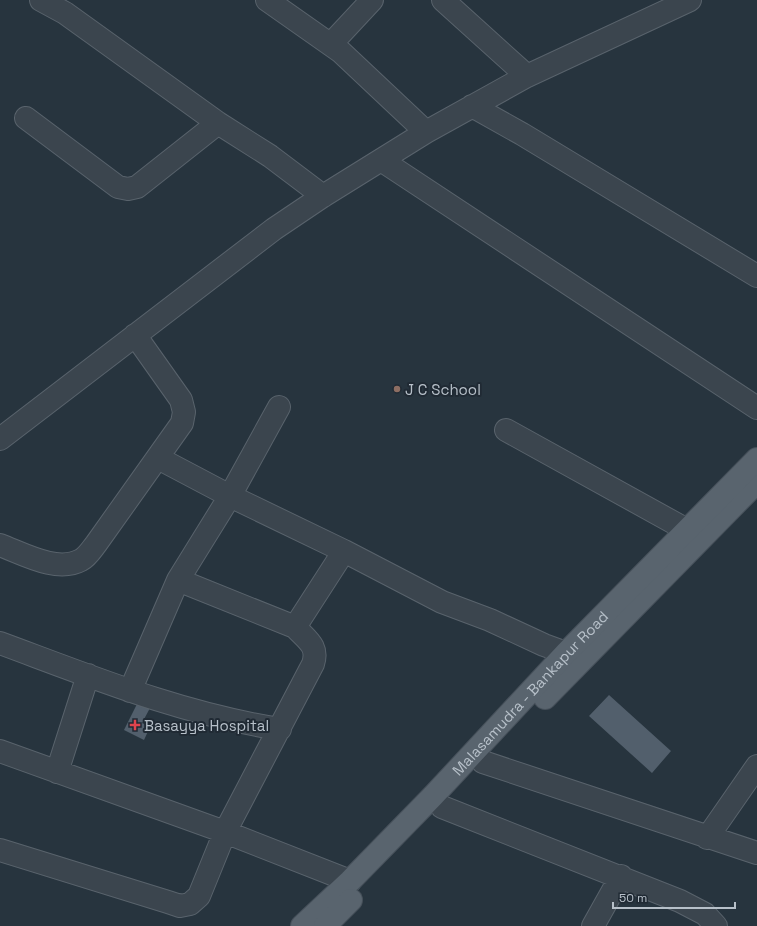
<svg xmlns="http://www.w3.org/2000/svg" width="757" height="926" viewBox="0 0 757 926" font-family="'Space Grotesk',sans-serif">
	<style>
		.building { fill: #525f6c }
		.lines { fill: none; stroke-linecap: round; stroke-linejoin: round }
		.minor-casing { stroke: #59636c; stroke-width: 24 }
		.major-casing { stroke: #47515b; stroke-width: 24 }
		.minor { stroke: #3b454e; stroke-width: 22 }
		.major { stroke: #59646e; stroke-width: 22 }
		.education-dot { fill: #8d6e63; stroke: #202a34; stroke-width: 1.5 }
		.health-dot { fill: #e0444e; stroke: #202a34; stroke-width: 1.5 }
		.labels { text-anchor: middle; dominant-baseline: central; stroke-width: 4; stroke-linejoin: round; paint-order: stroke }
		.poi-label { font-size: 15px; fill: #b7c0c9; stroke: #202a34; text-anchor: start }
		.street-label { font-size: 15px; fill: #b7c0c9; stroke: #202a34 }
	</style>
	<rect width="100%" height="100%" fill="#27343e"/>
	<path class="building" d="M609,695L671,751L652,773L589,716Z
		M138,702L150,708L142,723L150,727L144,740L124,730Z"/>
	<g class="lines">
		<g class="minor-casing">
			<path id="minor" d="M41,0L65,13L218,123L270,156L323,196
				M267,0L341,52L426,132
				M443,0L527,76
				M331,44L372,0
				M472,106L522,134L757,276
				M26,118L118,187L128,189L137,187L218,123
				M381,160L757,408
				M506,430L687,530
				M0,439L274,229L323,196L426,132L527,76L690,0
				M158,458L230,496L344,551L442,602L490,620L544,645L566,653
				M0,545C24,554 57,573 81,560C87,557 92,549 96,544L182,423L184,412L181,400L135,335
				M178,580L295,627L344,551
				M0,643C92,677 182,714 280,729
				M130,691L178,580L230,496L279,407
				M0,751L225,832L350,881
				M483,762L757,853
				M57,772L88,675
				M442,807L680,901L705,914L716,926
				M707,838L757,766
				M0,850L168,902L180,906L190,904L199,896L225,832L313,664C319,646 307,640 295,627
				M593,926L621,876"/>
		</g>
		<g class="major-casing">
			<g id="major">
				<path d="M545,698L757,482"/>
				<path id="s1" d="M302,926L350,881L433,796L566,653L757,459"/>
				<path d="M325,926L351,900"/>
			</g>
		</g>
		<use href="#minor" class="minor"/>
		<use href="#major" class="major"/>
	</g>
	<circle class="education-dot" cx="397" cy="389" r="4"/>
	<path class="health-dot" d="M133 719h4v4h4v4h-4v4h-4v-4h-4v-4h4z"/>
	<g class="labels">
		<g class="poi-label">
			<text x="405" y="389">J C School</text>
			<text x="144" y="725">Basayya Hospital</text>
		</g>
		<g class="street-label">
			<text stroke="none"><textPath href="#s1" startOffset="326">Malasamudra - Bankapur Road</textPath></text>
		</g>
	</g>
	<path d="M613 902v6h122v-6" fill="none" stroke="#b7c0c9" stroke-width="2"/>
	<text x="619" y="902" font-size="12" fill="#b7c0c9" stroke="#202a34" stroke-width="3" paint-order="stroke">50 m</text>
</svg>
